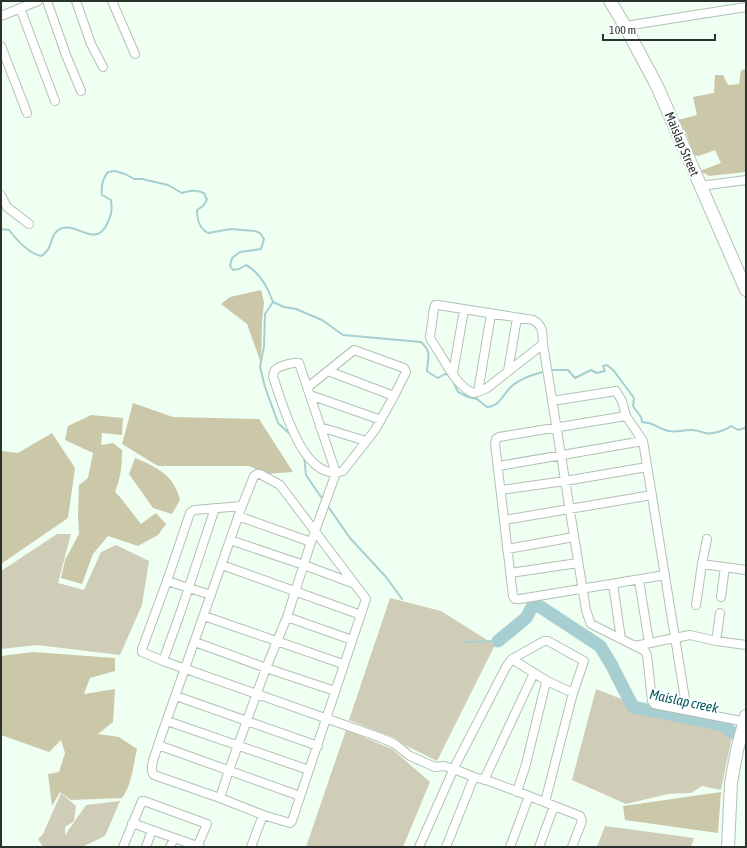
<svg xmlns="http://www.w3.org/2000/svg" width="747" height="848" viewBox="0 0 747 848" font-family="'Asap Condensed',sans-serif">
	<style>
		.green { fill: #cfcdb8 }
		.forest { fill: #cbc7a9 }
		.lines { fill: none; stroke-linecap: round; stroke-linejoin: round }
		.stream { stroke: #a7ced1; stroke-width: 2 }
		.river { stroke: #a7ced1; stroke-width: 13 }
		.street-casing { stroke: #b2c1b5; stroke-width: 10 }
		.secondary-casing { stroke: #b2c1b5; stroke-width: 14 }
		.street { stroke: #fff; stroke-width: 8 }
		.secondary { stroke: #fff; stroke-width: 12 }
		.labels { text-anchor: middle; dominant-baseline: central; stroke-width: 4; stroke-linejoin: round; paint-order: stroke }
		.street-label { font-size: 13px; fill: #2b312d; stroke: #fff }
		.water-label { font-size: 14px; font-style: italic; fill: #035a5f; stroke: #fff }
	</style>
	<rect width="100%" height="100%" fill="#effff2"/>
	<path class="green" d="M57,534H71L58,583L84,590L101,552L116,545L149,561L142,605L120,655L37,645L1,649V571Z
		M390,598L441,611L495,645L437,761L403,744L395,738L349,720Z
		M596,689L657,713L711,722L732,736L721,790L702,786L691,793L668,794L626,804L572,780Z
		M346,730L392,749L430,782L403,847H306Z
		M61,793L76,806L74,821L65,827V835L86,805L120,801L105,836L84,846L43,847L38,839L43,834Z
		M605,826L694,838L691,847H597Z"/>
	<path class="forest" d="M746,69V172L709,176L700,171L721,163L715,150L699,156L694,155L686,133L678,120L697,115L693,97L714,93L715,75H723L728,85L739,84L741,70Z
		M261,290L264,302L262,323L261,363L247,324L221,304L230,297Z
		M133,403L173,417L259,419L293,472L267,474L249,466H158L122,444Z
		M91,415L123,418L122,435L102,433L101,445L113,443L122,450C122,466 121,477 115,492L120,497L141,524L156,513L166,524L158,535L138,546L108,536L93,554L82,584L61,578L65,560L79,534L78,515L79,485L88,478L93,453L65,440L68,426Z
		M52,433L75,468L68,518L1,564V451L18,453Z
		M135,458C157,467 174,475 180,500L172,514L153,508L129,474Z
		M33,652L115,658V671L90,678L84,694L115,689L113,722L98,734L119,737L137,749C133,765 132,785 122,798L71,800L60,792L52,806L48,774L59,772L65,753L61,740L49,752L1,735V656Z
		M721,792L718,833L625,820L623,806Z"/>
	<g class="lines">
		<path class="stream" d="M1,229L9,230C17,240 28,253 41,256C55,248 48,235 60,229C76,221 95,249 107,224C112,214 112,210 111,200L102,195C101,186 102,179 108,172L115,171L125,174L134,179H142L168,185L182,193C191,190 196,190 204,193L207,200L203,206L197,210C197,220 199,228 208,233L231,229L255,231L260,233L264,239L261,249L240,252L232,258L230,266L233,270L239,269L246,265C259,272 268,288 273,302L284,307L296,309L322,320L343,335L421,342C432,352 428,357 427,371L431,374L438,378L445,374L450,375
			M273,302L265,314L264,346L260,367L265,387L278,423L291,435
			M552,370H568L575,378L591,370L597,373L605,371L603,366L607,365L614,371L634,398L633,406L641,417L642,422C655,423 654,426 665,430C675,434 684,429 693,430C697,430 701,432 705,433C712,435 726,430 731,426L738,430L745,428L746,426
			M452,379L458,392L468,397L477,399L487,407C501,406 503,393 513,385C522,378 531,375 543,372
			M304,456L306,475L323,500
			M327,505L350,538L386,577L402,599
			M466,642L498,641"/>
		<path class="river" d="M498,641L526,618L532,607L539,606L600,646L611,664L633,707L723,725L733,733"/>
		<g class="street-casing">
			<path id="street" d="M47,1L66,55L81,91
				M76,1L91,44L103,67
				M112,1L135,54
				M20,8L55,101
				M1,16L38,1
				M625,26L746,7
				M1,46L27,113
				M700,186L746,180
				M1,195L7,207L29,224
				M543,344L487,388L478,392L473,393C454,385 443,356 431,340L430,337L434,308L435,305H438L533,320C544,326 542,333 543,344L586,610L590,622L591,624L645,651L647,655L652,701L654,704L746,722
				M328,371L394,396
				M508,371L517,318
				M453,373L464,310
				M478,392L491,314
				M310,395L381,420
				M552,401L616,391L622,401L626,416L643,441L686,705L688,711
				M626,416L499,437L496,439L495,444L513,596L515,599H520L665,575
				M320,427L366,441
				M499,466L643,441
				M257,474H260L280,485L366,599L292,821L290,823L263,815L220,798L154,775C148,768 156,754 158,745L242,506L254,476Z
				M501,490L565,481L647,467
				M242,506L194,510L190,513L167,581L142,649V652L163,661L379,737L395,744L410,756L435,767L444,766L454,769L474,777L489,781L529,796L580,816L582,821L572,847
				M238,516L311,542
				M504,520L652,495
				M230,540L304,565L355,584
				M507,549L574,537
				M702,564L746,570
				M222,565L361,615
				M510,573L578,563
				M639,580L649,643
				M167,581L211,595
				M613,584L621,639
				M721,597L725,567
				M696,605L702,564L707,539
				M204,616L343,664
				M287,617L352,640
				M716,641L720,613
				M195,642L266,668L335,691
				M635,646L690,635L716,641L746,645
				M512,659L547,681L573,693L545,802
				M163,661L181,611L215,508
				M176,696L318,746
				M167,721L309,770
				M158,745L300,796
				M484,780L534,673
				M517,792L526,764L544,690L547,681
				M220,798L229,770L266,668L287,617L311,542L336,473L299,363C294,362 278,366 275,370C273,373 273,374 273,377C283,404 303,484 343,471L375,430L394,396L406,372L404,368L354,350L308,387
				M132,823L200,847
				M123,847L142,801H144L207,824L197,847
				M146,847L152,830
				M170,847L174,838
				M251,847L263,815
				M419,847L455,766L506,667L512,659L544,641H548L584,661L573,693
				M446,847L474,777
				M510,847L529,796
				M539,847L554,806"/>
		</g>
		<g class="secondary-casing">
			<path id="secondary" d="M610,1L625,26L657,86L746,290
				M728,847L731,783L737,750L746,716"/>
		</g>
		<use href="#street" class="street"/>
		<use href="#secondary" class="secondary"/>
	</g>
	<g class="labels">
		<g class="street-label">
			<text transform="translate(682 144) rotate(67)">Maislap Street</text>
		</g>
		<g class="water-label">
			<text transform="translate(684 701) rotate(12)">Maislap creek</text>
		</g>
	</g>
	<rect width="747" height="848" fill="none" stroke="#2b312d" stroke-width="4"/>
	<path d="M603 34v6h112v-6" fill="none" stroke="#2b312d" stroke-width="2"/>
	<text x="609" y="34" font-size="12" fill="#2b312d" stroke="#ffffff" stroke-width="3" paint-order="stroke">100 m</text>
</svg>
